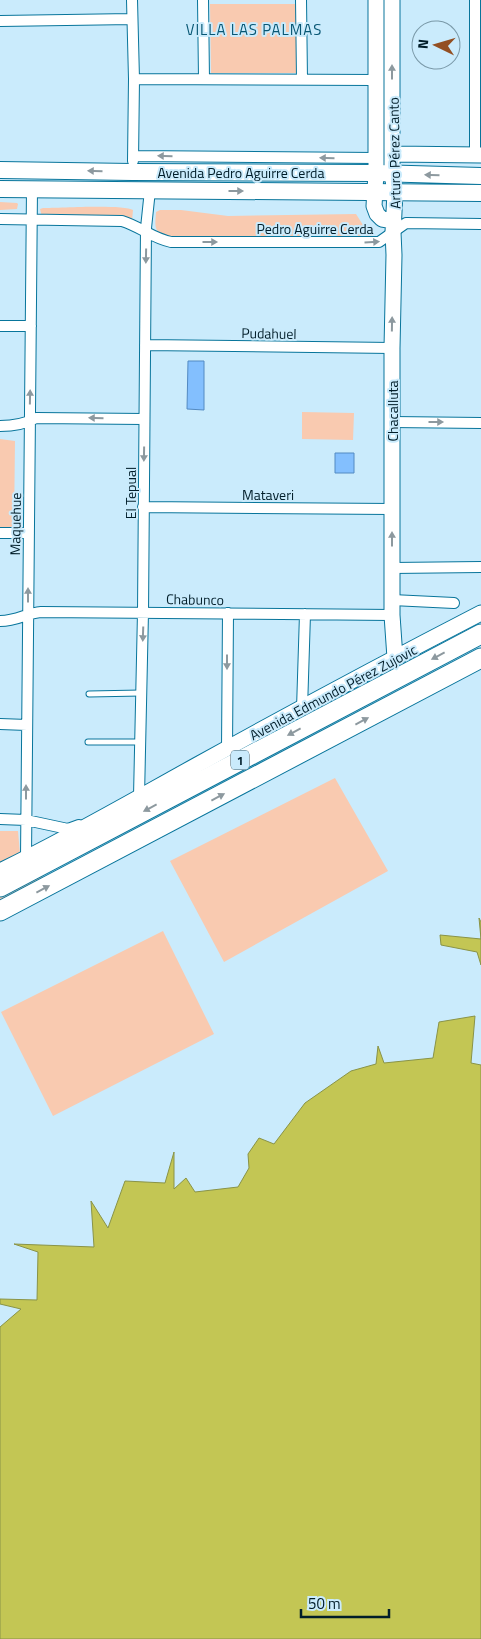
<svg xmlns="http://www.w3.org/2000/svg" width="481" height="1639" viewBox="0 0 481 1639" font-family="'Titillium Web',sans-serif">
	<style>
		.green { fill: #f9cab0 }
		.water { fill: #c3c654; stroke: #899347 }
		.building { fill: #83bffe; stroke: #538ac2 }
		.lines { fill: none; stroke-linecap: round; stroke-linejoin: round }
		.lane-casing { stroke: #08759b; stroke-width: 7 }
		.street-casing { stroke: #08759b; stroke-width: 12 }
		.secondary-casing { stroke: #08759b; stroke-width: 17 }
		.primary-casing { stroke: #08759b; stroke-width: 18 }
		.highway-casing { stroke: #08759b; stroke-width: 21 }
		.lane { stroke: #fff; stroke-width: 5 }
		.street { stroke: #fff; stroke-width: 10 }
		.secondary { stroke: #fff; stroke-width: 15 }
		.primary { stroke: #fff; stroke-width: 16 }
		.highway { stroke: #fff; stroke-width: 19 }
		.oneway { fill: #8d999f }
		.labels { text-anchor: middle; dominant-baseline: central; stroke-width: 4; stroke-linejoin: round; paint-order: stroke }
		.shield { fill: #caebfc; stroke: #3d5b68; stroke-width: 1 }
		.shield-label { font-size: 12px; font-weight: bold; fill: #011d29 }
		.street-label { font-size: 14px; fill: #011d29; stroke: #caebfc }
		.neighbourhood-label { font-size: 15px; letter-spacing: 1px; fill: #085774; stroke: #caebfc }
	</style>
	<rect width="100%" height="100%" fill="#caebfc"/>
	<path class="green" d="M210,4H297V73H211Z
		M0,202L17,203L18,204L17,209L0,210Z
		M43,208C58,208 124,204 133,210L132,221L42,217L40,209Z
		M160,210H181L228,216L356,214L363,225L374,237L368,238L170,237C153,232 155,228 156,212Z
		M302,412L354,413L353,440L302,439Z
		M0,439L15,441L14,527H0Z
		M335,778L388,871L224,962L170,861Z
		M0,831H18L20,854L26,858L45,879L0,903Z
		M163,931L214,1034L53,1116L1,1012Z"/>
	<path class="water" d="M479,918L481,922V965L477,952L441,945L440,935L481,939Z
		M475,1016L471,1063L481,1065V1639H0V1327L21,1309L0,1304V1299L37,1300L38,1252L14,1244L94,1247L91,1201L108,1228L125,1181L165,1183L174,1152V1189L186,1178L195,1192L238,1187L249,1168L248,1154L259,1138L274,1144L305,1103L351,1071L376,1064L378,1046L384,1063L433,1058L439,1022Z"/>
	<path class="building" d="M188,361H204V410L187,409Z
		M335,453H354V473H335Z"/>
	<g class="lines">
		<g class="lane-casing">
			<path id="lane" d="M89,694L141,693
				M88,742H140"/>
		</g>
		<g class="street-casing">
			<path id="street" d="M132,0L134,79L133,161
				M203,0L204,79
				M301,0L302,79
				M475,0V155
				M0,21L132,19
				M134,79L376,80
				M134,156L376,158
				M0,219L122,221C141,227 152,238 171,242H379L406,223L481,224
				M0,326H31
				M145,345L392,348
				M392,422L481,423
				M0,426C13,426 25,424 36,418L144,419
				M143,507L392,509
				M0,533H29
				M392,568L481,567
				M392,600L454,603
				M0,621C18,621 26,613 41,612L392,615
				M302,709L305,614
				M0,724L27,725
				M227,749L228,613
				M139,797L143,612L146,228L150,190
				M0,819L26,820L68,829L79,825
				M26,858L32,189"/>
		</g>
		<g class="secondary-casing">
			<path id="secondary" d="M376,0V173L374,206L377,214L382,219L394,221
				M392,0V174L395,192L393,232L394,255L392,348V615L395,658
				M393,154L481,155
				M0,871C67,839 132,801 197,765C291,713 386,662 481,613"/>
		</g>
		<g class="primary-casing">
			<path id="primary" d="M0,170L132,172L376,173L481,176
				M0,189L481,193"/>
		</g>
		<g class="highway-casing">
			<path id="highway" d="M0,887L481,634
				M0,911L481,658"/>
		</g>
		<use href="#lane" class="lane"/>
		<use href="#street" class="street"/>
		<use href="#secondary" class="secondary"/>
		<use href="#primary" class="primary"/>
		<use href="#highway" class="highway"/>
	</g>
	<defs><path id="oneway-solid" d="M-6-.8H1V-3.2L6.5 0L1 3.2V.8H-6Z" transform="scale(1.25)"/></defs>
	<g class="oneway">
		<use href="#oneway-solid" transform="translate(392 72) rotate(-90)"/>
		<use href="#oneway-solid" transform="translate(165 156) rotate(-179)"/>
		<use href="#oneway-solid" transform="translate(327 158) rotate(-179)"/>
		<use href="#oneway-solid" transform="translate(95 171) rotate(-179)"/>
		<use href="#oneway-solid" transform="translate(432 175) rotate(-178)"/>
		<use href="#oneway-solid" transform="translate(236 191)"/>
		<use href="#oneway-solid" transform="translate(210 242)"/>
		<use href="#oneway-solid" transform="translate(372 242) rotate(-4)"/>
		<use href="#oneway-solid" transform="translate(146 256) rotate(91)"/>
		<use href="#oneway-solid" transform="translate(392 324) rotate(-89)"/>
		<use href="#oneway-solid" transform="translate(30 397) rotate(-89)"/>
		<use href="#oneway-solid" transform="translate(96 418) rotate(-179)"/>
		<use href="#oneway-solid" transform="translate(436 422)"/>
		<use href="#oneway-solid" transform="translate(144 454) rotate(91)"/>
		<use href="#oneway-solid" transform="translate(392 539) rotate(-90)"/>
		<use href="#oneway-solid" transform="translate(28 595) rotate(-90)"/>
		<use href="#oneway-solid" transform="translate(143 634) rotate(92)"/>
		<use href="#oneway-solid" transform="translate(438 656) rotate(152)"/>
		<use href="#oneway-solid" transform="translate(227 662) rotate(90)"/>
		<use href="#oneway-solid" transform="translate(362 721) rotate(-28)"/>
		<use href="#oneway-solid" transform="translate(294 732) rotate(152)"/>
		<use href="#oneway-solid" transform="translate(26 792) rotate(-90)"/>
		<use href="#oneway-solid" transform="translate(218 797) rotate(-28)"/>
		<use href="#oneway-solid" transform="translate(150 808) rotate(152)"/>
		<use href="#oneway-solid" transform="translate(43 889) rotate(-28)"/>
	</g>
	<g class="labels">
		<rect class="shield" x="231" y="750.5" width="18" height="19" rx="4"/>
		<g class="shield-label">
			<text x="240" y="760">1</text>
		</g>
		<g class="street-label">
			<text transform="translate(394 153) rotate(-91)">Arturo Pérez Canto</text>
			<text x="241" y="172">Avenida Pedro Aguirre Cerda</text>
			<text x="315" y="228">Pedro Aguirre Cerda</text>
			<text transform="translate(269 333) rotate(1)">Pudahuel</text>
			<text transform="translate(392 411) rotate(-90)">Chacalluta</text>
			<text transform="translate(130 493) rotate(-90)">El Tepual</text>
			<text x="268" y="494">Mataveri</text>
			<text transform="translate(15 524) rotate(-89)">Maquehue</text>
			<text transform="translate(195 599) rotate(1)">Chabunco</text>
			<text transform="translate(333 692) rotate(-28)">Avenida Edmundo Pérez Zujovic</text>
		</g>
		<g class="neighbourhood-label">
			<text x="254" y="29">VILLA LAS PALMAS</text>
		</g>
	</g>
	<g transform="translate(436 45) rotate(275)"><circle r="24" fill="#caebfc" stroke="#7a99a8"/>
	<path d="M0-4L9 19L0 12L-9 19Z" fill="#934f22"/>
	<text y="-8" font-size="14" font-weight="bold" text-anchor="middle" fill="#011d29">N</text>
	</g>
	<path d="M301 1609v8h88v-8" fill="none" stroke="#011d29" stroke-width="2.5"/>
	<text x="308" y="1609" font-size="15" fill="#011d29" stroke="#caebfc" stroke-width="4" paint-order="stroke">50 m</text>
</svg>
